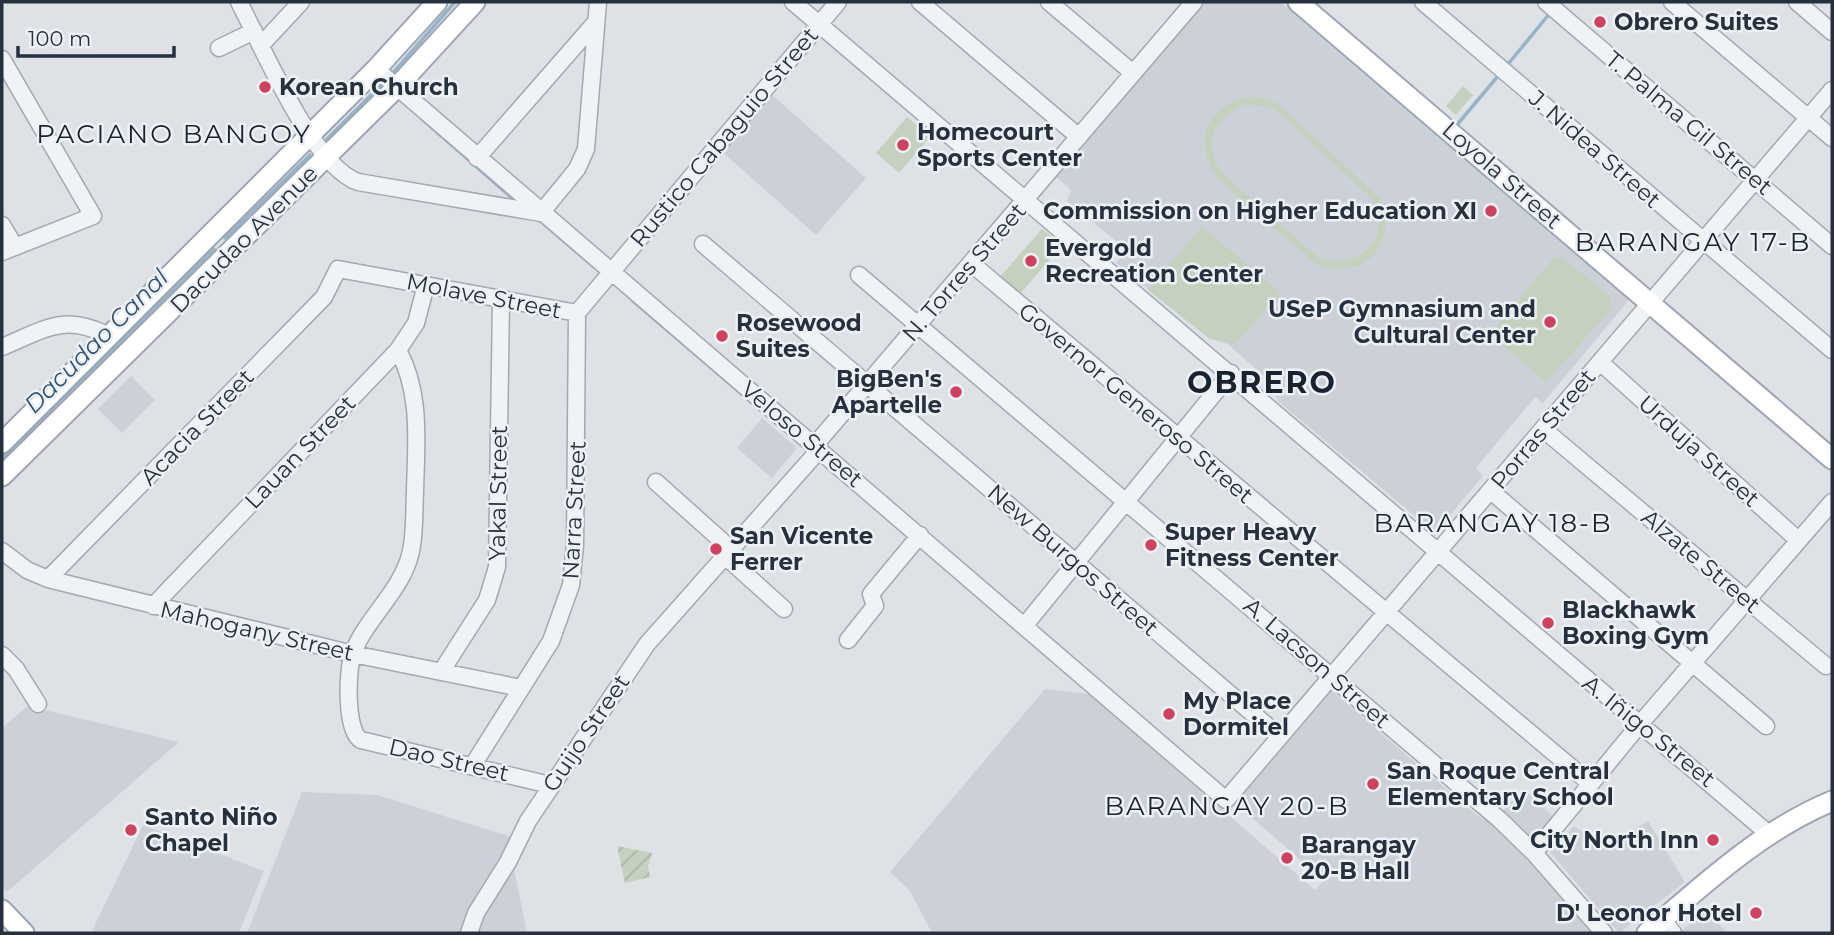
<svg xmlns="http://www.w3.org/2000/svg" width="1834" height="935" viewBox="0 0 1834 935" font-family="Montserrat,sans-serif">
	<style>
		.built { fill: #ccd1d9 }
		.park { fill: #c5d1bf; fill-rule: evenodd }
		.garden { fill: url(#garden-furrows) }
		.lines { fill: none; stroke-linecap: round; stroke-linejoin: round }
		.stream { stroke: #98b3c8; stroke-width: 3.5 }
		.minor-casing { stroke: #a3a9b1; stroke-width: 19 }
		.major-casing { stroke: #9da7b3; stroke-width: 23 }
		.minor { stroke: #f0f3f6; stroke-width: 16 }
		.major { stroke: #fff; stroke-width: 19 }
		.poi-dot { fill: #cd4261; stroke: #edf1f5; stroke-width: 2.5 }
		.labels { text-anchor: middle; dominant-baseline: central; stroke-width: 5; stroke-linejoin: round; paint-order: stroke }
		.poi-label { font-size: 23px; font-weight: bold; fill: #27313e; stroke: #edf1f5; text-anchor: start }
		.street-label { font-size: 23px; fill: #27313e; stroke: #edf1f5 }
		.water-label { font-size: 24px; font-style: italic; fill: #315372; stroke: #edf1f5 }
		.quarter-label { font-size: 26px; letter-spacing: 2px; fill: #19222f; stroke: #edf1f5 }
		.district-label { font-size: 30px; font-weight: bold; letter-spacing: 2px; fill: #19222f; stroke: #edf1f5 }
	</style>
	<defs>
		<pattern id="garden-furrows" width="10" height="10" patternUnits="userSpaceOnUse" patternTransform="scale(1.75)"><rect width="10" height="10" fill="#c5d1bf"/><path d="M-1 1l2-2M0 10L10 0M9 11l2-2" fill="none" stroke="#a9b4a5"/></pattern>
	</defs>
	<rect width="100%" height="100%" fill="#dee2e7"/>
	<path class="built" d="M1203,2H1280L1629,300L1543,403L1535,397L1476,468L1483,476L1435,533L1278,401L1269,381L1228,344L1210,339L1116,263L1127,250L1067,201L1071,190L1053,174Z
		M770,93L866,178L816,235L720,150Z
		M131,376L155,400L122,433L98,409Z
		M762,418L797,448L772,478L737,448Z
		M1045,689L1089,694L1315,890L1324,880L1232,801L1330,689L1474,813L1507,834L1596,933H932L910,891L890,872Z
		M28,706L179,742L7,892L2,887V728Z
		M1524,789L1553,817L1535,836L1528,835L1503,811Z
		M302,792L377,795L524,841L513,864L527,933H247Z
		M1648,821L1685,882L1619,933L1550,852L1574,826L1606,847Z
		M143,825L264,871L239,933H91Z
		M1708,911L1727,933H1677Z"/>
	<path class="park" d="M1463,86L1473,95L1456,115L1446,106Z
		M1244,97H1261L1277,103L1380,198C1398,245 1367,279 1318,266L1218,179C1193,143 1204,111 1244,97ZM1246,104L1274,108L1374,201C1392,240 1357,271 1319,258L1222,173C1202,141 1214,118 1246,104Z
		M907,117L930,137L899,173L876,153Z
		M1202,226L1281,293L1235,344L1210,339L1148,290Z
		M1042,229L1062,245L1020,294L1000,277Z
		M1562,257L1610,296L1612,309L1546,382L1490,335L1553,258Z"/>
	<path class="garden" d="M617,846L652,853L648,866L650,877L625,883Z"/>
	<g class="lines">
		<path class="stream" d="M1509,63L1550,13
			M392,74L455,2
			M422,119L519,204
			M1456,126L1498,76
			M325,141L383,83
			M537,218L594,267
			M225,238L310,155
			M633,301L784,430
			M2,458L214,249"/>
		<g class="minor-casing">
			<path id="minor" d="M239,2C262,46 313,167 358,182L541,213L577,169L586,149L598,2
				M793,2L1770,835
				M920,2L1079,137
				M1049,2L1133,73
				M1423,2L1832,350
				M1546,2L1832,246
				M1672,2L1832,138
				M1797,2L1832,32
				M262,44L301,2
				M219,48L254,31
				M2,59L93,216L2,252
				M376,69L1226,800L1832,90
				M477,158L595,23
				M2,225L15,247
				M703,244L1279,736
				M972,264L1591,784
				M859,275L1500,820L1534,853L1604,933
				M577,313L838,2
				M2,347C44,330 63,313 107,335
				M398,350C422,394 416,444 415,492C414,511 415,532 411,551C403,590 366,618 353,653C347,670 345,731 361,740L550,785
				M1600,362L1798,540
				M1543,429L1826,666
				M815,445L1194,2
				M656,482L732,550
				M1491,491L1766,726
				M2,551L27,570L48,579L353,654L521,688
				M726,557L784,609
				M48,579L324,297L338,269L577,313
				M153,606L398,350L416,323L426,285
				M1025,625L1231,373
				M848,640L875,606L871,594L920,535
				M2,655L16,669L38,704
				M441,672L487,600L497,567L501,299
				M473,765L551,641L571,585L575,545L577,313
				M1534,853L1639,725L1832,502
				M1663,920L1673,933
				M469,933L476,913L508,862L528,821L647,644L820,449"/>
		</g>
		<g class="major-casing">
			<path id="major" d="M1298,2L1832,459
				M2,443L376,69L437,2
				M2,476L396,88L475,2
				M2,910L24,933
				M1647,933C1704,884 1762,830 1832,801"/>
		</g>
		<use href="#minor" class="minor"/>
		<use href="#major" class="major"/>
	</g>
	<g class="poi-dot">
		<circle cx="1600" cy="22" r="7"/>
		<circle cx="265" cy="87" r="7"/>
		<circle cx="903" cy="145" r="7"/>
		<circle cx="1491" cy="211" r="7"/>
		<circle cx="1031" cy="261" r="7"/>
		<circle cx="1550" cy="322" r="7"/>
		<circle cx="722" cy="336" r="7"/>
		<circle cx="956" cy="392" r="7"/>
		<circle cx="1151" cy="545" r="7"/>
		<circle cx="716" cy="549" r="7"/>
		<circle cx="1548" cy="623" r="7"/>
		<circle cx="1169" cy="714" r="7"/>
		<circle cx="1373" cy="784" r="7"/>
		<circle cx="131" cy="830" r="7"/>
		<circle cx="1713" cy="840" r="7"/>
		<circle cx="1287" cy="858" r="7"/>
		<circle cx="1756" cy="913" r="7"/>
	</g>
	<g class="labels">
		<g class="poi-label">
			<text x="1614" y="22">Obrero Suites</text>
			<text x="279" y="87">Korean Church</text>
			<text x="917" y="132">Homecourt<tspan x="917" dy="26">Sports Center</tspan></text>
			<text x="1477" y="211" text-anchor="end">Commission on Higher Education XI</text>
			<text x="1045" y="248">Evergold<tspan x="1045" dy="26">Recreation Center</tspan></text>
			<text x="1536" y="309" text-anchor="end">USeP Gymnasium and<tspan x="1536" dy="26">Cultural Center</tspan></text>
			<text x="736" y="323">Rosewood<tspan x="736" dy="26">Suites</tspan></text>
			<text x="942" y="379" text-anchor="end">BigBen's<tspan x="942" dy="26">Apartelle</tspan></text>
			<text x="1165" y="532">Super Heavy<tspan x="1165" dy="26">Fitness Center</tspan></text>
			<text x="730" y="536">San Vicente<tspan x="730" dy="26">Ferrer</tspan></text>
			<text x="1562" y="610">Blackhawk<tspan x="1562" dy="26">Boxing Gym</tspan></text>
			<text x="1183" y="701">My Place<tspan x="1183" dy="26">Dormitel</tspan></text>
			<text x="1387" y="771">San Roque Central<tspan x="1387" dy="26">Elementary School</tspan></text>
			<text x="145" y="817">Santo Niño<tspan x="145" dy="26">Chapel</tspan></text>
			<text x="1699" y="840" text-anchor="end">City North Inn</text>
			<text x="1301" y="845">Barangay<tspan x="1301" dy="26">20-B Hall</tspan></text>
			<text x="1742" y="913" text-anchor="end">D' Leonor Hotel</text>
		</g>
		<g class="street-label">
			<text transform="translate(1689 123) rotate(40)">T. Palma Gil Street</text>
			<text transform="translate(724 137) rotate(-50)">Rustico Cabaguio Street</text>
			<text transform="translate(1595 149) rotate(41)">J. Nidea Street</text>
			<text transform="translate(1502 175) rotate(41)">Loyola Street</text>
			<text transform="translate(244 239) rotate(-45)">Dacudao Avenue</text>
			<text transform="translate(964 272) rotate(-49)">N. Torres Street</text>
			<text transform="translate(484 296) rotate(11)">Molave Street</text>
			<text transform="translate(1136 403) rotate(40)">Governor Generoso Street</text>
			<text transform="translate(197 427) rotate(-46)">Acacia Street</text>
			<text transform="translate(1543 429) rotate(-50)">Porras Street</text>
			<text transform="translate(802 434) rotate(40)">Veloso Street</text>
			<text transform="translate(1699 451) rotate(42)">Urduja Street</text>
			<text transform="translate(300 452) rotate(-46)">Lauan Street</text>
			<text transform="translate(498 493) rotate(-89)">Yakal Street</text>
			<text transform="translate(574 510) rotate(-87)">Narra Street</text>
			<text transform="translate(1073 560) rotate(41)">New Burgos Street</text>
			<text transform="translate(1701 561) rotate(40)">Alzate Street</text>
			<text transform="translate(257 631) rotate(13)">Mahogany Street</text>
			<text transform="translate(1317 663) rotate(41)">A. Lacson Street</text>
			<text transform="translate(1649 731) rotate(39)">A. Iñigo Street</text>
			<text transform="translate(586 733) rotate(-56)">Guijo Street</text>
			<text transform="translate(449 760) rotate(13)">Dao Street</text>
		</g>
		<g class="water-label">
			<text transform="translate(96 341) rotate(-45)">Dacudao Canal</text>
		</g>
		<g class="quarter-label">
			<text x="174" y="134">PACIANO BANGOY</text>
			<text x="1693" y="242">BARANGAY 17-B</text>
			<text x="1493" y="523">BARANGAY 18-B</text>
			<text x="1227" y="806">BARANGAY 20-B</text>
		</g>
		<g class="district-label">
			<text x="1262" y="382">OBRERO</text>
		</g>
	</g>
	<rect width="1834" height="935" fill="none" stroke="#27313e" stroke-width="7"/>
	<path d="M18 46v10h156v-10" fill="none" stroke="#27313e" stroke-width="3.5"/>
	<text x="28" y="46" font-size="21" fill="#27313e" stroke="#edf1f5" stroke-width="5" paint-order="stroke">100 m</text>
</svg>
